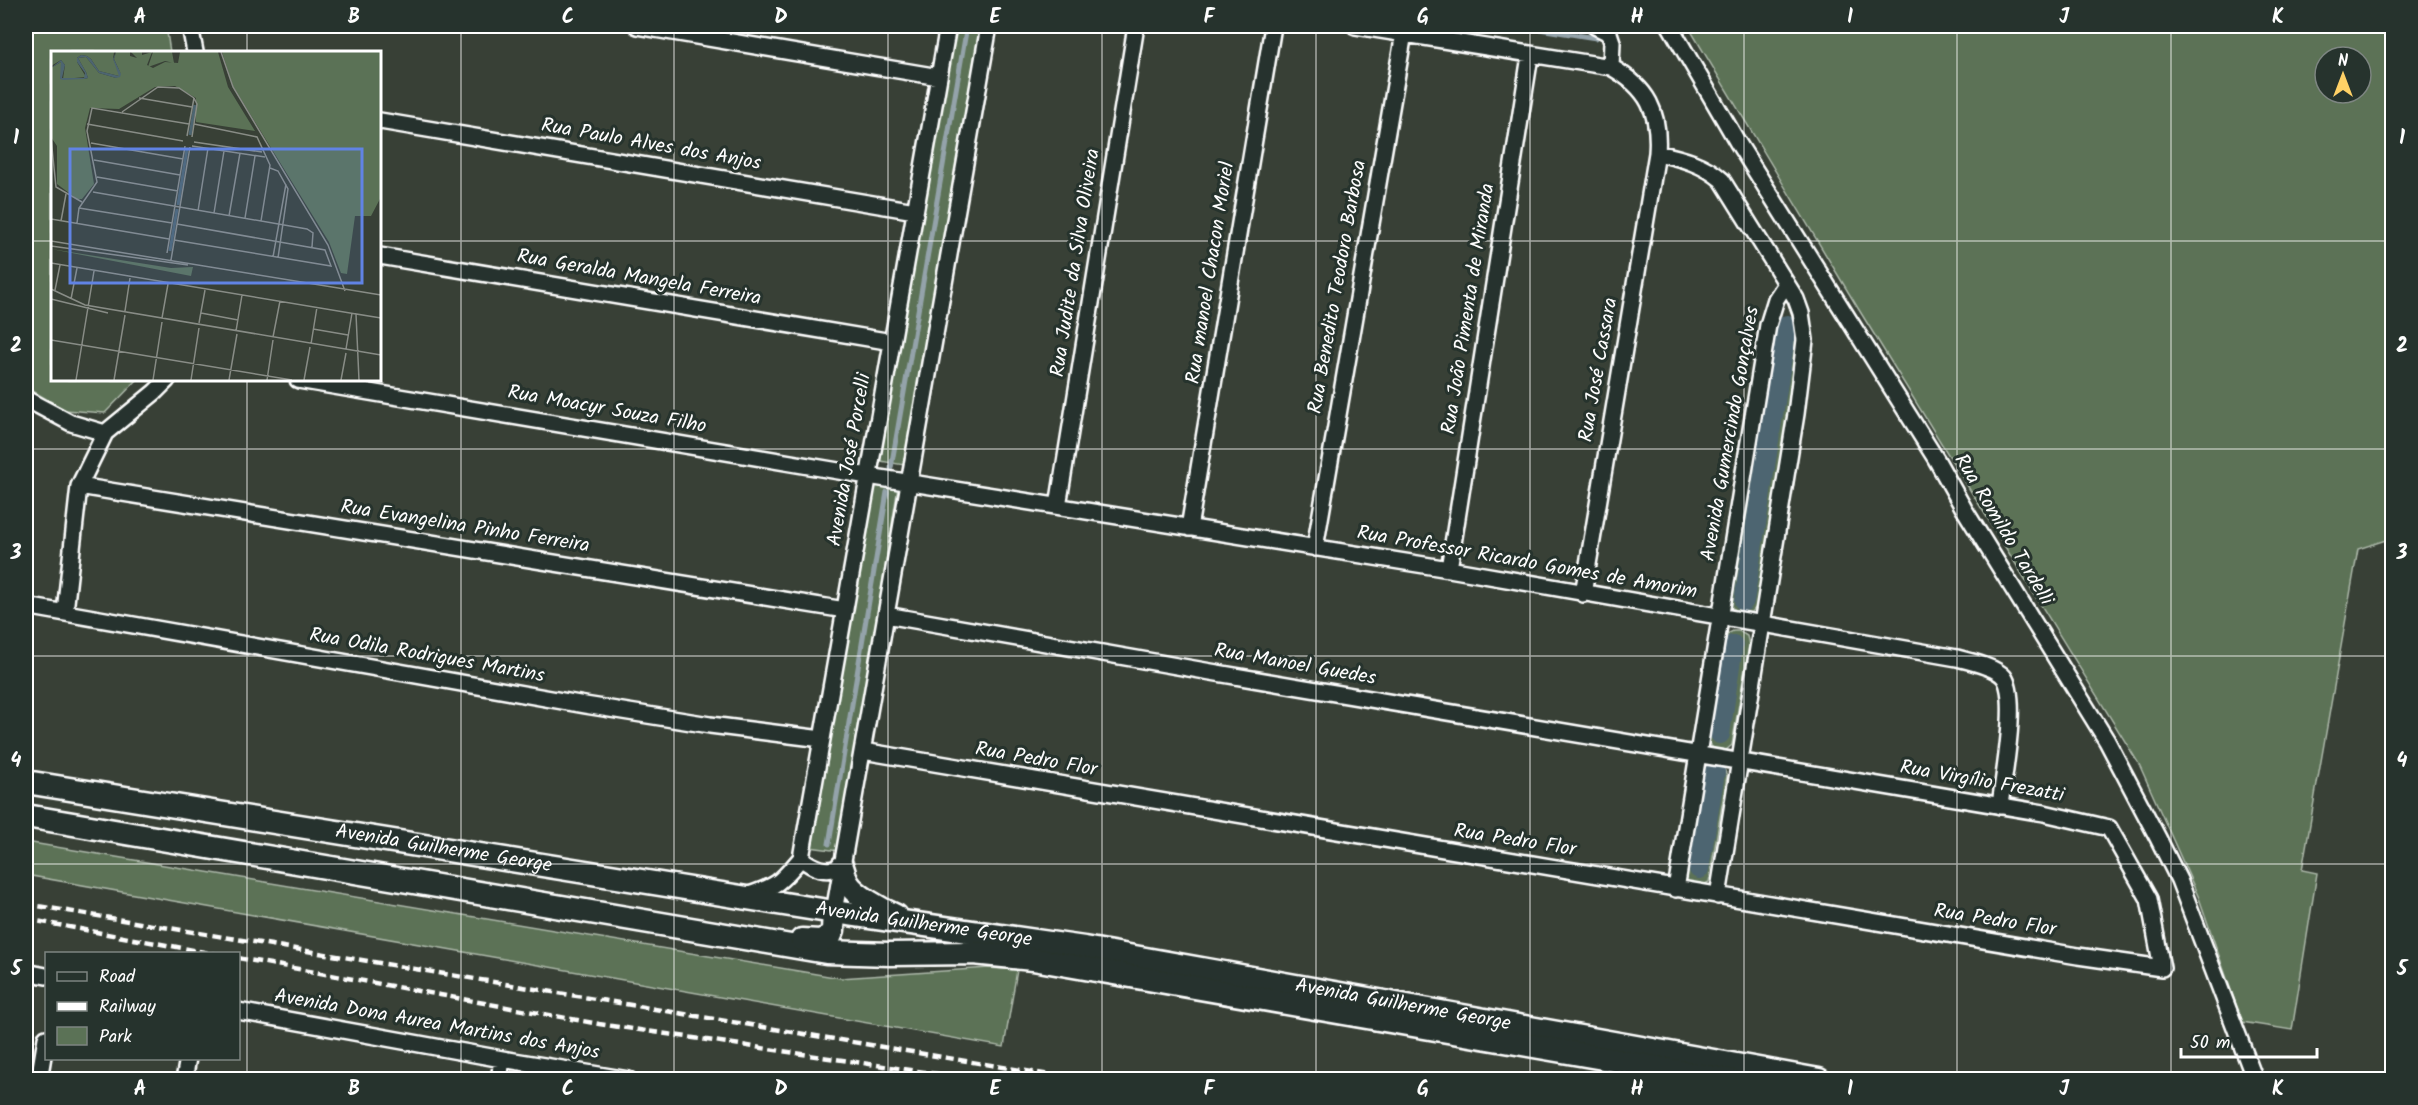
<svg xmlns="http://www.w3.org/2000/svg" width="2418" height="1105" font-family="Kalam,sans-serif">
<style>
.green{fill:#5b7256;stroke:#adb8aa;stroke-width:1.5;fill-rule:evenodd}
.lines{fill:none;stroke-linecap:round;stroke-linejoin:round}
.stream{stroke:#94a3aa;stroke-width:5}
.canal{stroke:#4d6571;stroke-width:20}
.street-casing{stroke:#fff;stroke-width:20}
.primary-casing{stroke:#fff;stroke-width:27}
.street{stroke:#26332d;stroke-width:15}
.primary{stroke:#26332d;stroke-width:22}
.rail{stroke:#fff;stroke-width:4.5;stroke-dasharray:9 4.5;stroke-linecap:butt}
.grid{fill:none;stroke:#fff;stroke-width:1.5;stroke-opacity:0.55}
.labels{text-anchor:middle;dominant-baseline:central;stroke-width:6;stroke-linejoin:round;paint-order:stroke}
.street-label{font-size:20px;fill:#fff;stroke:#26332d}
.inset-river{fill:none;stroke:#4d6571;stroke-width:3}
.inset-road{fill:none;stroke:#888c86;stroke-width:1.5}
.view{fill:#6183e4;fill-opacity:0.15;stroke:#6183e4;stroke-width:3}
.inset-edge{fill:none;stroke:#fff;stroke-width:3}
.neatline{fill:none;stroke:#fff;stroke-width:2}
.grid-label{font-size:20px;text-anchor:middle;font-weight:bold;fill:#fff}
</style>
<rect width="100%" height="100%" fill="#384036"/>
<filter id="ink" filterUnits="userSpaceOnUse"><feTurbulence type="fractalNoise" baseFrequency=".0167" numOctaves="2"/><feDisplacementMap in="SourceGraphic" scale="12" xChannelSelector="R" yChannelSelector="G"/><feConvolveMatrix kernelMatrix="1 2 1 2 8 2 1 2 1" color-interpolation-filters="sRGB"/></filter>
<g filter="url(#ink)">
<path class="green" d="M26 26H166L170 52H52V380H137L105 413 65 410 26 387Z
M955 26H980L904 465 880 461Z
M1688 26H2392V538L2358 549 2302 870 2317 873 2292 1030 2242 1022 2199 898 2139 764 1856 305ZM2325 57H2361V93H2325Z
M1783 317 1796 320 1801 327 1757 606 1752 612 1746 615 1730 607 1729 600 1773 329Z
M873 483 898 487 839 851 810 847Z
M1733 631H1739L1747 636 1749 645 1732 745 1726 750C1716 750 1712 749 1707 741L1722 643 1725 635Z
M1710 764C1720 765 1724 766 1727 776L1709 882 1703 885 1688 882 1684 877 1703 767Z
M26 842 840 978 989 968 1017 970 1004 1047 26 875Z"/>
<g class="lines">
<path class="stream" d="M1520 26 1596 38
M891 468 967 26
M829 844 887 492"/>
<path class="canal" d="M1744 601 1787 325
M1720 734 1733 645
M1699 869 1715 772"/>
<defs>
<path id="street" d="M190 26 195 52
M637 26 939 77
M1355 26 1611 67
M1670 26 1738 143 1936 459 1964 509 2107 741 2158 838 2179 880 2255 1080
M380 121 915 211
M1657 153C1681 158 1704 164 1722 180L1796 299 1801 313 1805 340 1796 414 1718 896
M380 256 892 342
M298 380 868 476 1449 569 1957 658C1969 661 1996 667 2004 677 2019 698 2003 778 2000 806
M26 399 71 423 105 433
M79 486 845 610
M1058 506 1136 26
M1189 528 1273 26
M1315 548 1404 33
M1449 569 1530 56
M1583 594 1657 153C1660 112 1648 88 1611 67L1612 42 1609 33 1595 26
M26 606 585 705 710 725 822 739
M65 612 79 486 105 433 155 392 167 380
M863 751 2078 956 2162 968 2149 899 2109 828 2044 813 1211 672 886 615
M801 858 948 26
M801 858C814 869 826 873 842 867
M1676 889 1768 325 1776 299 1786 284
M746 896C777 886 780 883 801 858
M834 912 989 26
M26 972 46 976
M238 1011 502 1059 629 1080
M39 1080 46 1038
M184 1080 188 1058
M499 1080 502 1059"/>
<g id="primary">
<path id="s1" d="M26 782 834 912 1084 948 1819 1080"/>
<path d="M26 816 826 952 890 954 973 953 1033 959 1730 1080"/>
<path d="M842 867C844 872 845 878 847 882 854 895 882 910 896 916"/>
<path d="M802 940 820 941 830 937 833 930 834 912"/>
</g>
</defs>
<use href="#street" class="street-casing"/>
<use href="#primary" class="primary-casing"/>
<use href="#street" class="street"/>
<use href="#primary" class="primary"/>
<path class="rail" d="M26 904 1080 1080
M26 919 215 954
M238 958 599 1024 978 1080"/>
</g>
</g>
<path class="grid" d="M247 26V52M461 26V1080M674 26V1080M888 26V1080M1102 26V1080M1316 26V1080M1530 26V1080M1744 26V1080M1957 26V1080M2171 26V1080M26 241H52M380 241H2392M247 380V1080M26 449H2392M26 656H2392M26 864H2392"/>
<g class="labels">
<g class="street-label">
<text transform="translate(651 145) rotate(10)">Rua Paulo Alves dos Anjos</text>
<text transform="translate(1076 263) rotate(-81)">Rua Judite da Silva Oliveira</text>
<text transform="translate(1211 273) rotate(-81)">Rua manoel Chacon Moriel</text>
<text transform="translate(639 278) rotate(10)">Rua Geralda Mangela Ferreira</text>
<text transform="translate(1338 287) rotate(-80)">Rua Benedito Teodoro Barbosa</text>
<text transform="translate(1469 309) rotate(-81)">Rua João Pimenta de Miranda</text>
<text transform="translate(1599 370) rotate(-80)">Rua José Cassara</text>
<text transform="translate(607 410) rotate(10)">Rua Moacyr Souza Filho</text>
<text transform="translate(1731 434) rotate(-80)">Avenida Gumercindo Gonçalves</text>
<text transform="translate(850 460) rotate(-80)">Avenida José Porcelli</text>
<text transform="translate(465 527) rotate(9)">Rua Evangelina Pinho Ferreira</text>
<text transform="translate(2003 530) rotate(59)">Rua Romildo Tardelli</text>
<text transform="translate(1527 563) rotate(10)">Rua Professor Ricardo Gomes de Amorim</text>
<text transform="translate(427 656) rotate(10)">Rua Odila Rodrigues Martins</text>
<text transform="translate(1295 665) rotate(10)">Rua Manoel Guedes</text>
<text transform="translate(1036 760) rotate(10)">Rua Pedro Flor</text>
<text transform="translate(1982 782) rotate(10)">Rua Virgílio Frezatti</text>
<text transform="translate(1515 841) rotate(9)">Rua Pedro Flor</text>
<text stroke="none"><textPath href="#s1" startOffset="423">Avenida Guilherme George</textPath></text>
<text transform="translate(1995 921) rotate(9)">Rua Pedro Flor</text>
<text stroke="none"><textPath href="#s1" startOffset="909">Avenida Guilherme George</textPath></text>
<text stroke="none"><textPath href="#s1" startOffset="1395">Avenida Guilherme George</textPath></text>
<text transform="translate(437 1025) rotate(10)">Avenida Dona Aurea Martins dos Anjos</text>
</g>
</g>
<g transform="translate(51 51)">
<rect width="330" height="330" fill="#384036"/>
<path d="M0 1H63L62 8 70 23 63 8 65 1H79V5L86 7 80 1H91V4L101 1 96 14 102 17 114 11 127 12 129 1H167L177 36 204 80 145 71V47L124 35 104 36 68 58 39 57 34 77 43 133 31 148H26L6 133V95L0 86V17L10 11 13 14 9 28H33L37 27 35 21 27 7 35 6 48 22 65 27 68 25 48 20 40 8 36 5 30 4 26 7V11L35 26 12 28 14 14 10 9 0 15ZM102 1H121L123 12 114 10 97 16ZM171 1H330V146L320 165H304L296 223 290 222 278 191 182 35ZM0 198 120 217 142 216 140 225Z" fill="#5b7256"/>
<path d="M65 1 63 8 70 23 69 26 65 27 48 22 35 6 27 7 35 21 37 27 33 28 12 29 9 28 10 11 0 17 10 9 14 14 11 27H33L34 22 26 11V7L30 4 36 5 40 8 48 20 68 25 62 8Z" fill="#4d6571"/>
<path class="inset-river" d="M139 84 144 54M127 154 136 98M119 200 126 158"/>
<path class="inset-road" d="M170 1 182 36 277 194 294 240M88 47 141 56M71 61 107 36 128 37 143 47M36 73 132 90M143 73 206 86 219 114 210 170M136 85 143 47M141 86 146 53 143 47M0 87 5 136 31 151M143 91 211 101M40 92 132 108M141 95 214 106M43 109 129 124M219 117 227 120 237 138 227 207M46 126 127 140M42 141 256 178 262 182 261 196M28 157 121 172M147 160 157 97M163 162 173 100M178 165 189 102M194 167 204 105M0 168 118 188M10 170 15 143M26 172 28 157 46 131 36 80 41 57 138 73M123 189 280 215 274 199 126 173M0 190 330 244M0 195 137 214M116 202 134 95M222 206 235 133M120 209 139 96M0 212 305 263M0 238 34 254 330 304M4 239 9 214M0 248 57 262M20 248 26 217M74 260 79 227M150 262 187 269M111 267 117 233M148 272 154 239M262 278 297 284M185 280 191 244M222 286 229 250M0 289 241 329M260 293 266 256M295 298 301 262M25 329 43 220M63 329 74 264M102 329 111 271M140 329 148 277M178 329 186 283M216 329 222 289M253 329 259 296M290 329 295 302M308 329 305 263 330 267"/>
<path class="view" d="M19 98H311V232H19Z"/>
<rect width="330" height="330" class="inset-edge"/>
</g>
<rect width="2418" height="1105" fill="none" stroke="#26332d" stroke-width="66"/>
<rect x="45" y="952" width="195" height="108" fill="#26332d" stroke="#7d8581" stroke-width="1.5"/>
<rect x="57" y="972" width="30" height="9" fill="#26332d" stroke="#7d8581" stroke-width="1.5"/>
<text x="99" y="982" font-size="18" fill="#ffffff">Road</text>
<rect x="57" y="1002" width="30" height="9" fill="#ffffff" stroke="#7d8581" stroke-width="1.5"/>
<text x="99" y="1012" font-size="18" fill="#ffffff">Railway</text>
<rect x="57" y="1027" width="30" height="18" fill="#5b7256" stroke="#7d8581" stroke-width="1.5"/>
<text x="99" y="1042" font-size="18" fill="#ffffff">Park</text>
<g transform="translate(2343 75)"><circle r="28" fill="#26332d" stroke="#7d8581" stroke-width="1.5"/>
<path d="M0-4.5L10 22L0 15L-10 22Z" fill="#ffd166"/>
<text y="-9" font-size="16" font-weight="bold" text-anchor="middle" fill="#ffffff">N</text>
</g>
<path d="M2181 1048v9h136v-9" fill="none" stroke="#ffffff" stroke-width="3"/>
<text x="2190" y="1048" font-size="18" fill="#ffffff" stroke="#26332d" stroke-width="4.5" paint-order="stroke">50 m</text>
<rect x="33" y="33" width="2352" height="1039" class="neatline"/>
<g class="grid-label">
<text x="140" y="23">A</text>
<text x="354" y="23">B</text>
<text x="568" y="23">C</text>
<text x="781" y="23">D</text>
<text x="995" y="23">E</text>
<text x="1209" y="23">F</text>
<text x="1423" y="23">G</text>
<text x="1637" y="23">H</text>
<text x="1850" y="23">I</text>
<text x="2064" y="23">J</text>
<text x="2278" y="23">K</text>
<text x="16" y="144">1</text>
<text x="2402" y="144">1</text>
<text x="16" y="352">2</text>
<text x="2402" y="352">2</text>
<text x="16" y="559">3</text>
<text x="2402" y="559">3</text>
<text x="16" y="767">4</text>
<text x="2402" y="767">4</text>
<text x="16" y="975">5</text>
<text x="2402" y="975">5</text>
<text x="140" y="1095">A</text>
<text x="354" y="1095">B</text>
<text x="568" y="1095">C</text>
<text x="781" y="1095">D</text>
<text x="995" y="1095">E</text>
<text x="1209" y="1095">F</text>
<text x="1423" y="1095">G</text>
<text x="1637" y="1095">H</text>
<text x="1850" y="1095">I</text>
<text x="2064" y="1095">J</text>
<text x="2278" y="1095">K</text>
</g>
</svg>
